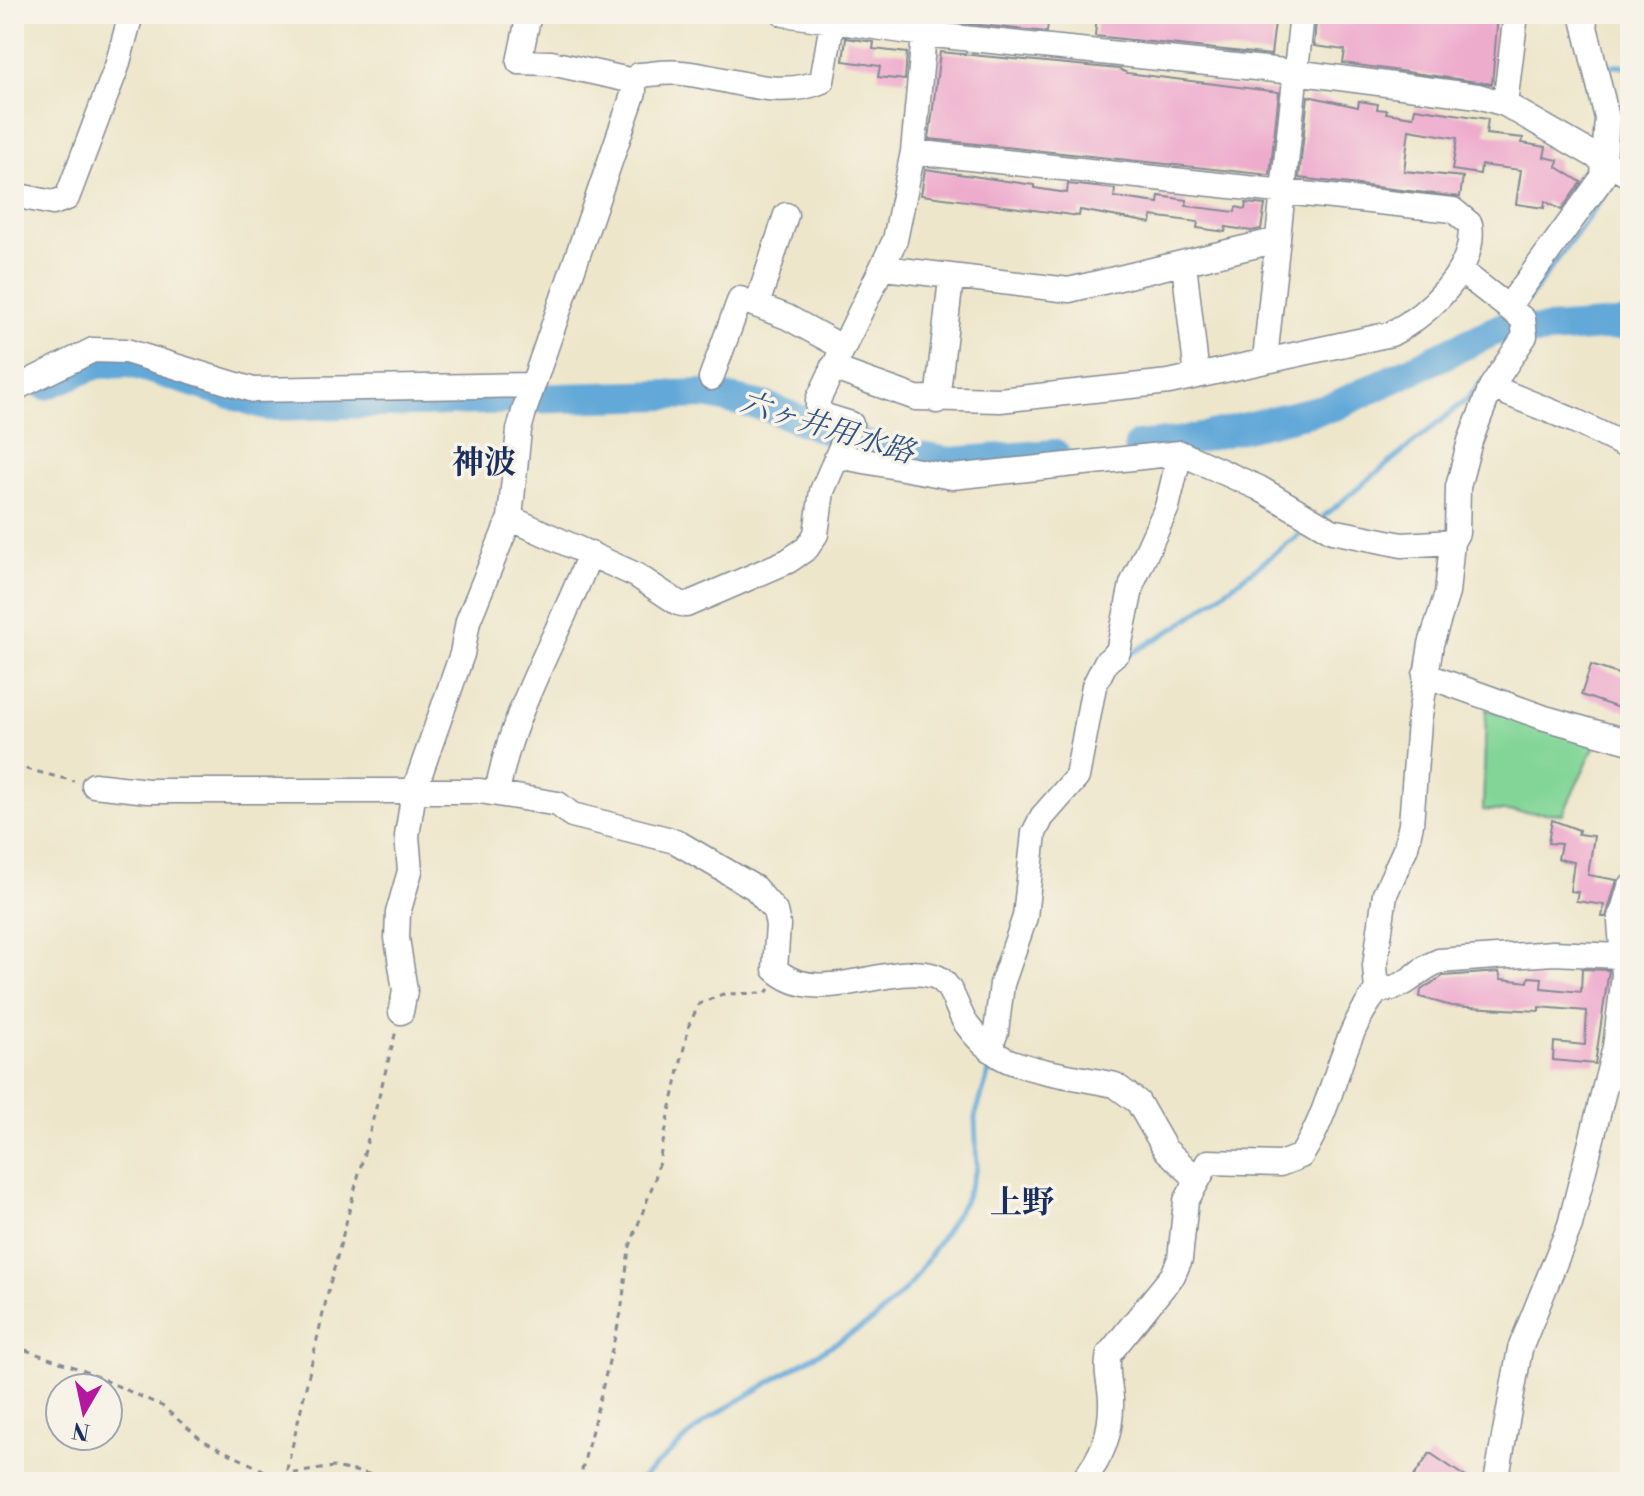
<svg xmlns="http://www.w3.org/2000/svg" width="1644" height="1496" font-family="'Libre Bodoni','Noto Serif JP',serif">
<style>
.green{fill:#82d597;stroke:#4e827a;stroke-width:2}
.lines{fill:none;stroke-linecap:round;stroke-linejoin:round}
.stream{stroke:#62a8d8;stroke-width:5}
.river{stroke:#62a8d8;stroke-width:30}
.building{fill:#eeaccd}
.minor-casing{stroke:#848a94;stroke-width:27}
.path{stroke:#848a94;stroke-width:3;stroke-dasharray:6 6;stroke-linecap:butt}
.minor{stroke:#fff;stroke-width:24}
.labels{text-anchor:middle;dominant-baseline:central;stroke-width:7;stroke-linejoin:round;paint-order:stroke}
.water-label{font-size:30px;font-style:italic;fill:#305383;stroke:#f7f3e8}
.quarter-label{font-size:32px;font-weight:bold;fill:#1b2f5e;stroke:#f7f3e8}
</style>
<rect width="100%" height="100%" fill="#f7f3e8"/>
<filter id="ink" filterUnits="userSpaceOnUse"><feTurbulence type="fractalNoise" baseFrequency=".0125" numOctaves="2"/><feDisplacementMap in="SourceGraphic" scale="16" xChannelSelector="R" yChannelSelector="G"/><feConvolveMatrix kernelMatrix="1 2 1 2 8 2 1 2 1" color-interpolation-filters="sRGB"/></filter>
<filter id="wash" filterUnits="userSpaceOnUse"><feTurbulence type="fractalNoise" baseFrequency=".006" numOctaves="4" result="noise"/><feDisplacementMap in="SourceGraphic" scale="32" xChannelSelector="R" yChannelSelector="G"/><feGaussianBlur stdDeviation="1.8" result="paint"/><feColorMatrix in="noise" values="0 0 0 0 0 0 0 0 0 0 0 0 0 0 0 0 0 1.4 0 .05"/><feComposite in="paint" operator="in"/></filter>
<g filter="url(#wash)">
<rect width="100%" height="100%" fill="#eee6cb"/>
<path class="green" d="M1486 709 1596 743 1563 814 1483 810Z"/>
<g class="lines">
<path class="stream" d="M1603 66H1630
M1522 308 1618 177
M1504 349 1511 327
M1324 516 1466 400 1483 380
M1125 657 1180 625 1310 527
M637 1482 708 1419 874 1320 912 1283 964 1202 977 1168 975 1117 992 1062"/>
<path class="river" d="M45 385 97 364 131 363 269 406 706 394 767 407 880 450 951 462 1055 454
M1139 446 1186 441 1335 406 1505 326 1535 331 1630 324"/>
</g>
<g id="blocks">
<path class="building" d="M943 14H1049L1047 32 943 21Z
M1097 14H1276L1271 55 1095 36Z
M1353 14H1381L1424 22V14H1498L1492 84 1343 63 1345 50 1314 46 1316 20 1351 24Z
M846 38 874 42 873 49 907 53 905 80 878 77 880 66 843 61Z
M940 52 1119 69 1127 73 1279 92 1270 175 929 139Z
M1308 96 1358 107 1359 101 1378 104 1377 109 1387 110 1386 113 1413 117 1415 108 1488 119 1486 134 1523 138 1522 143 1546 147 1544 157 1558 160 1557 167 1581 182 1561 210 1545 201 1544 208 1516 204 1521 170 1481 165 1480 174 1452 170 1457 138 1409 130 1404 171 1463 177 1460 197 1299 178Z
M925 169 1034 185V188L1067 193 1068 184 1115 189 1114 197 1158 203 1159 196 1187 200 1186 206 1235 212 1236 207 1245 209 1246 203 1265 205 1261 229 1251 231 1226 227 1225 232 1197 228 1198 222 1152 216 1151 223 1080 210 1079 216 921 195Z
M1591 665 1630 678V712L1581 695Z
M1552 820 1579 830 1578 834 1594 836 1588 875 1617 880 1606 917H1602L1604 905 1576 901 1578 892 1570 891 1574 862 1558 859 1561 844 1548 843Z
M1582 969 1609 970 1595 1064 1553 1060 1554 1042 1585 1045 1587 1011 1539 1007V1011L1451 1006 1420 997 1421 990 1443 976 1499 972 1501 979 1528 982 1529 977 1542 978 1541 988 1581 992Z
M1430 1453 1473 1482H1410Z"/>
</g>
</g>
<g filter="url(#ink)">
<use href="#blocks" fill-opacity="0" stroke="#848a94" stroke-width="2"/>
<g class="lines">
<defs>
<path id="minor" d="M784 14 924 34 1294 72 1478 96 1505 104 1630 176
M634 81 639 75C653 74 669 71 682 73 728 77 778 101 822 81L832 23
M1505 104 1516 14
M14 195 53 203 67 198 117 66 131 14
M1184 264 1197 376
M884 268 1069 290 1278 240
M757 305 786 215
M1508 307 1603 177 1607 118 1582 14
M1265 359 1302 14
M832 368 916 398 1000 400 1169 382 1391 334C1428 314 1477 270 1470 224L1453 210 913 152
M711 378 740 299 787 317 842 347
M1491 387 1575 421 1630 448
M14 389 93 350 126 351 253 390 533 385
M937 401 951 279
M837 456 952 477 1180 453 1259 488 1332 531 1402 545 1452 542
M510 518 636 575 678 603 686 605 788 561 807 548 816 534 822 491 851 424 825 416 818 409V400L895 240 913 152 926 14
M1425 675 1545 718 1630 742
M94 785 148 791H480L558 804 572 815 675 841 755 888 775 911 778 925 775 969C818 1009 887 962 934 976 953 982 956 1011 967 1025 975 1036 987 1048 998 1055 1018 1070 1088 1079 1115 1085L1138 1102 1165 1149 1196 1178
M497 793C512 708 560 634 590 553
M1377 991 1375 966 1385 894 1406 847 1411 824 1419 722 1431 644 1447 593 1452 542 1457 533 1458 487 1470 441 1491 387 1525 336 1523 319 1461 271
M401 1012 405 991 397 938 398 913 410 871 407 836 414 791 462 654 468 621 510 518 519 430 525 408 634 92V81L551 63 519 62 529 14
M990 1048 996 1032 1002 984 1025 917 1034 833 1042 817 1077 777 1094 686 1106 662 1118 652 1132 584 1167 507 1180 453
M1082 1482C1103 1456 1112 1432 1111 1399 1110 1382 1105 1371 1109 1354L1173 1275 1180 1259 1186 1201 1208 1162 1280 1164 1301 1156C1335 1105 1338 1039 1377 991 1414 986 1410 973 1439 961L1553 953 1620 956
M1496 1482 1520 1349 1570 1225 1615 1047 1624 975 1620 921 1630 887"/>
</defs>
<use href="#minor" class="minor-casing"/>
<path class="path" d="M14 766 74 781
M14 1346 80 1369 162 1406 202 1440 275 1476 334 1467 409 1482
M284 1482 328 1292 396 1031
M579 1482 621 1313 629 1249 655 1179 689 1025 699 1004 723 994 766 993 769 989"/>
<use href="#minor" class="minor"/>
</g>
</g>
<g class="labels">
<g class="water-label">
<text transform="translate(827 428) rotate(17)">六ヶ井用水路</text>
</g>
<g class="quarter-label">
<text x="484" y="463">神波</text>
<text x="1022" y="1203">上野</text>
</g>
</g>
<rect width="1644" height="1496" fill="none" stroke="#f7f3e8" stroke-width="48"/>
<g transform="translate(84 1412) rotate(189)"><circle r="38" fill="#f7f3e8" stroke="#9fa5b1" stroke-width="2"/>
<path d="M0-6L14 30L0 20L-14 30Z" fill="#b5179e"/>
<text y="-12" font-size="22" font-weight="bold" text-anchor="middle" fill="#1b2f5e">N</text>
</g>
</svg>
